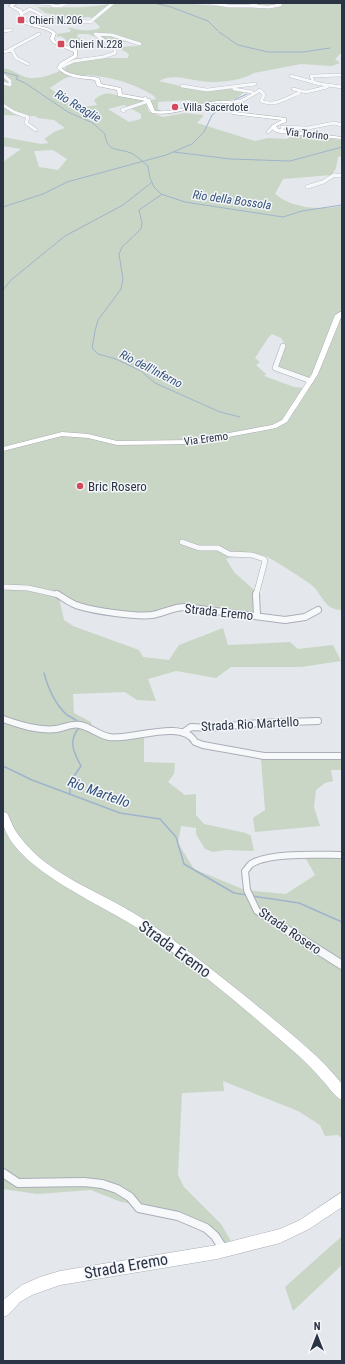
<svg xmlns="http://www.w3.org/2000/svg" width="345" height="1364" font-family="'Roboto Condensed',sans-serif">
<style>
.green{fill:#c9d6c5;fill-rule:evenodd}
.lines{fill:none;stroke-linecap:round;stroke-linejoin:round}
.stream-far1{stroke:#9fb4cc;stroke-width:1}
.stream{stroke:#9fb4cc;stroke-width:1.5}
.street-far4-casing{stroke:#a9aeb7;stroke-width:3.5}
.street-far3-casing{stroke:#a9aeb7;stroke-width:4}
.street-far2-casing{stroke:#a9aeb7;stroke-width:6}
.street-far1-casing{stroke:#a9aeb7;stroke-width:8}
.street-casing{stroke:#a9aeb7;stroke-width:10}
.secondary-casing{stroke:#a9aeb7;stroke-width:1}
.street-far4{stroke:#f7f8fa;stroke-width:3}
.street-far3{stroke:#f7f8fa;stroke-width:3.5}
.street-far2{stroke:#f7f8fa;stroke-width:5}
.street-far1{stroke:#f7f8fa;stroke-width:6}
.street{stroke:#f7f8fa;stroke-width:8}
.secondary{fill:#fff;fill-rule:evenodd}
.poi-dot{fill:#d1495b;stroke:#f4f6f9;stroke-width:1.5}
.labels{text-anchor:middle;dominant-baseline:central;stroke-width:3;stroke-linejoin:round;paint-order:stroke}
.far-poi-label{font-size:11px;fill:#2b3445;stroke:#f4f6f9;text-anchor:start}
.far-street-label{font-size:11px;fill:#2b3445;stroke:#f4f6f9}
.far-water-label{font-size:12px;font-style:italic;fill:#34527a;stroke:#f4f6f9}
.poi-label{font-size:13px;fill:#2b3445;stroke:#f4f6f9;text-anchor:start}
.street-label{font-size:13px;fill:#2b3445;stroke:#f4f6f9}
.water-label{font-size:14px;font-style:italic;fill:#34527a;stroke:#f4f6f9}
.near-street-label{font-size:16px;fill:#2b3445;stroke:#f4f6f9}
</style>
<rect width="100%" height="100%" fill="#e4e7ec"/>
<path class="green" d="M113 3H192V4L218 6 216 3H342V52L335 59 340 63 332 66 301 64 254 73C243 80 224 82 211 82 194 82 174 72 159 81L201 91 227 88 244 92 237 98 231 100 195 106 190 100 158 102V109L163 112C152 111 153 109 151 100L156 99 154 96C132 82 95 71 68 77 62 79 55 85 50 88L79 112 84 107 97 105 94 100C106 90 110 94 123 97 130 98 136 98 143 99L142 103 146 104 149 112 163 117 185 113 204 115 197 123 255 141 268 138 287 139 293 135 342 140V156L338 157 336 168 332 175 283 179 275 194C293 209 320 210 342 206V610C326 610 323 598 315 588 312 584 268 556 263 555 250 553 238 556 226 559L234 572 254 590V614L182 605 154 613 114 611 80 605 58 593 64 620 73 626 139 650 143 657 169 660 179 645 223 628 228 645 290 642 298 649 333 645 341 661 301 667H231L216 678 176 671 148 679 156 701 137 700 125 692 73 694 74 713 91 722V732L101 737 143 736 144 739V762L175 763 174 774 168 782 185 795 196 794V815L204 824 246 833 251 836 254 851 226 850 213 852 205 849 196 834V828L181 826 178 843 194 869 245 890 286 894 315 875 305 857H342V1139L338 1135 325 1136 320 1125 298 1111 223 1081 224 1091 182 1093 178 1175 184 1187 221 1224 231 1241 224 1243 215 1229 204 1222 181 1213 148 1206 121 1202 91 1190 37 1194 3 1189V162L21 149 3 146V137L41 144 49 143 44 139 54 132 65 128 54 120 38 118 35 116 3 115V68C12 69 21 77 30 78 42 79 56 73 66 68V63L78 58H128L129 54 118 47 137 46 141 43 128 41 116 44 88 34H78L77 37 84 40 75 43 66 42 65 39 61 36 57 37V34L70 32 71 30 67 28C72 27 75 30 81 30 87 31 92 30 98 29L100 27 90 17 55 19 57 15 45 13 37 7C63 7 88 9 113 3ZM124 105 141 114V119L129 122 108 109ZM53 150 67 159 58 170 39 167 34 151ZM272 334 281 338 286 346 277 368 307 378H311L308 389 296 409 293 408 305 388 294 387 264 376 266 374 256 365 260 362 255 358 268 338Z
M342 758V770H331L333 781 325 783 316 790 314 807 320 826 255 832 253 818 265 810 261 759Z
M342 1236V1265L293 1311 285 1287Z"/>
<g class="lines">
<path class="stream-far1" d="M154 3 171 7 208 21 218 31
M219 32 238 45 268 52H303L330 48
M3 72 18 76 16 79 25 83 68 112 93 123 105 134C107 154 119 147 133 154 138 157 143 162 148 166L150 178 154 187 161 194 185 202 283 217 302 211 342 205
M234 100 247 94
M174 152 230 159 290 161 342 147
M161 195 139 210 142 223 141 229 122 247 119 254 123 279 121 289 98 320 95 331 92 348 98 354 116 359 141 371 155 383 220 412 240 417
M3 207 43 194 67 182 166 155 192 144 204 132 212 115 229 102
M3 290 11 280 65 236 123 205 151 183"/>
<path class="stream" d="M44 673C48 688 55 704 67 715 71 717 75 719 78 722
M3 766 32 780 120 813 160 819 176 837 184 864 234 893 247 895
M70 794V782L81 766C74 753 68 742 78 729
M253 896 299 903 342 922"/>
<defs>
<path id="street-far4" d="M37 3 52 4 53 6H60L67 3
M210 3 229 6H250
M257 3 250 6 269 7 280 5 281 3
M23 13 30 9 40 14 45 20 48 19
M66 20 90 22 113 3
M3 31 11 30
M9 50 39 34
M3 52 12 50 16 58 28 64
M59 68 74 61 103 57 115 53V48L95 34 112 35 140 44
M3 75 10 81V85L3 83
M291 76 320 84 342 87
M314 83 311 76 342 75
M182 86 207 90 255 84
M293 89 306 92 327 87
M254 94 260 90 264 95 261 101C274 107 287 98 299 93
M233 102 241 101 254 94 252 92 234 89
M3 105 14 112 28 117 26 123 36 130
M124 111 122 110 146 102 145 98
M268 132 273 127
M282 132V127L308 128 334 123 342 125"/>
<path id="street-far3" d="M307 187 323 182 334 175 342 176"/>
<path id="street-far2" d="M283 346 275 368 311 381
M182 542 199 548H218L229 554 252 555 264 559 265 561 256 595
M3 587 28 588 59 595"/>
<path id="street-far1" d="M57 594C64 598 71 604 79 606 95 611 136 617 152 615 164 613 173 607 185 607L285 620 305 617 318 610
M256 594 257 616
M3 719C20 725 38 731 56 729 64 728 72 723 80 725 90 727 99 735 109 737 130 741 183 718 195 742L203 745 264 756H342
M184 732 191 727 210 728 258 723 318 721
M284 928 257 911 247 890 245 871C247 869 249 866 251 864 269 852 320 855 342 855"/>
<path id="street" d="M282 927 342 965
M3 1173 18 1183 84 1182 102 1184 117 1189 130 1197 139 1208 178 1216 206 1228 215 1236 224 1250"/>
<path id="secondary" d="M12 3H18L13 6 22 10 25 21C34 27 47 25 56 33L54 39 55 41 77 50V57L63 65 61 68C72 77 85 75 99 78L101 84 121 88 122 94 150 99 155 111C183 114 208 96 235 102L233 111 235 112 286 118V122L276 126 278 129 342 137V139L280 133 274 131 271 126 282 120 232 114 229 111 231 104C205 98 179 118 152 113L148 107 146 101 118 96 117 90 97 86 95 80C81 78 68 79 57 68L60 63 74 55V52L53 43 50 39 52 33C43 27 31 28 22 22L19 12 9 6Z
M342 311V315L318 374 287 422 276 428 191 444 117 445 88 438 62 436 3 451V447L62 432 88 434 117 441 191 440 272 425 282 420 312 374 335 315Z
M3 812 7 813C11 821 14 830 20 837 49 876 100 891 140 917 184 946 224 979 265 1012 292 1035 320 1056 342 1084V1100C334 1097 328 1085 321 1079 315 1071 307 1064 300 1057 251 1014 201 971 147 934 108 907 19 872 4 827 2 823 3 817 3 812Z
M342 1192V1207L309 1229 280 1243 217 1259 60 1285 32 1295 20 1302 8 1315 3 1317V1300L22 1285 40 1277 60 1271 217 1245 280 1229 300 1220Z"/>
</defs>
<use href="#street-far4" class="street-far4-casing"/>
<use href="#street-far3" class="street-far3-casing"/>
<use href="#street-far2" class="street-far2-casing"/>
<use href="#street-far1" class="street-far1-casing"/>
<use href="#street" class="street-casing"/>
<use href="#secondary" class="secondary-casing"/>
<use href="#street-far4" class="street-far4"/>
<use href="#street-far3" class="street-far3"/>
<use href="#street-far2" class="street-far2"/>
<use href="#street-far1" class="street-far1"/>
<use href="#street" class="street"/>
<use href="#secondary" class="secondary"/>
</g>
<g class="poi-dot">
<rect x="17" y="16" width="8" height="8" rx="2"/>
<rect x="57" y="40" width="8" height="8" rx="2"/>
<circle cx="175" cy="107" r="4"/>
<circle cx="80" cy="486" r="4"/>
</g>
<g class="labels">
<g class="far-poi-label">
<text x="29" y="20">Chieri N.206</text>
<text x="69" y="44">Chieri N.228</text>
<text x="183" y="107">Villa Sacerdote</text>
</g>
<g class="far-street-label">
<text transform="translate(307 134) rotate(6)">Via Torino</text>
<text transform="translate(206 439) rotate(-8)">Via Eremo</text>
</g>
<g class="far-water-label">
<text transform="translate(78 106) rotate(31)">Rio Reaglie</text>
<text transform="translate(232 200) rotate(8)">Rio della Bossola</text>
<text transform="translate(151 369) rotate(27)">Rio dell'Inferno</text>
</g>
<g class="poi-label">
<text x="88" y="486">Bric Rosero</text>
</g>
<g class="street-label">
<text transform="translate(219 612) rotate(6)">Strada Eremo</text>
<text transform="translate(250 724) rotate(-3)">Strada Rio Martello</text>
<text transform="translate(290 931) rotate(34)">Strada Rosero</text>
</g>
<g class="water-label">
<text transform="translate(99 792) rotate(20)">Rio Martello</text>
</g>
<g class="near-street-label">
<text transform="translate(175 949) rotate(36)">Strada Eremo</text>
<text transform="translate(126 1266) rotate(-10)">Strada Eremo</text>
</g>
</g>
<rect width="345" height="1364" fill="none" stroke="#2b3445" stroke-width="8"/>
<g transform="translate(317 1336)" stroke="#f4f6f9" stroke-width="3" paint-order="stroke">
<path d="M0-3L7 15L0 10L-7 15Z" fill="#2b3445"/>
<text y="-6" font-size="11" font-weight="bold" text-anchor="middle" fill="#2b3445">N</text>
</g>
</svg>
